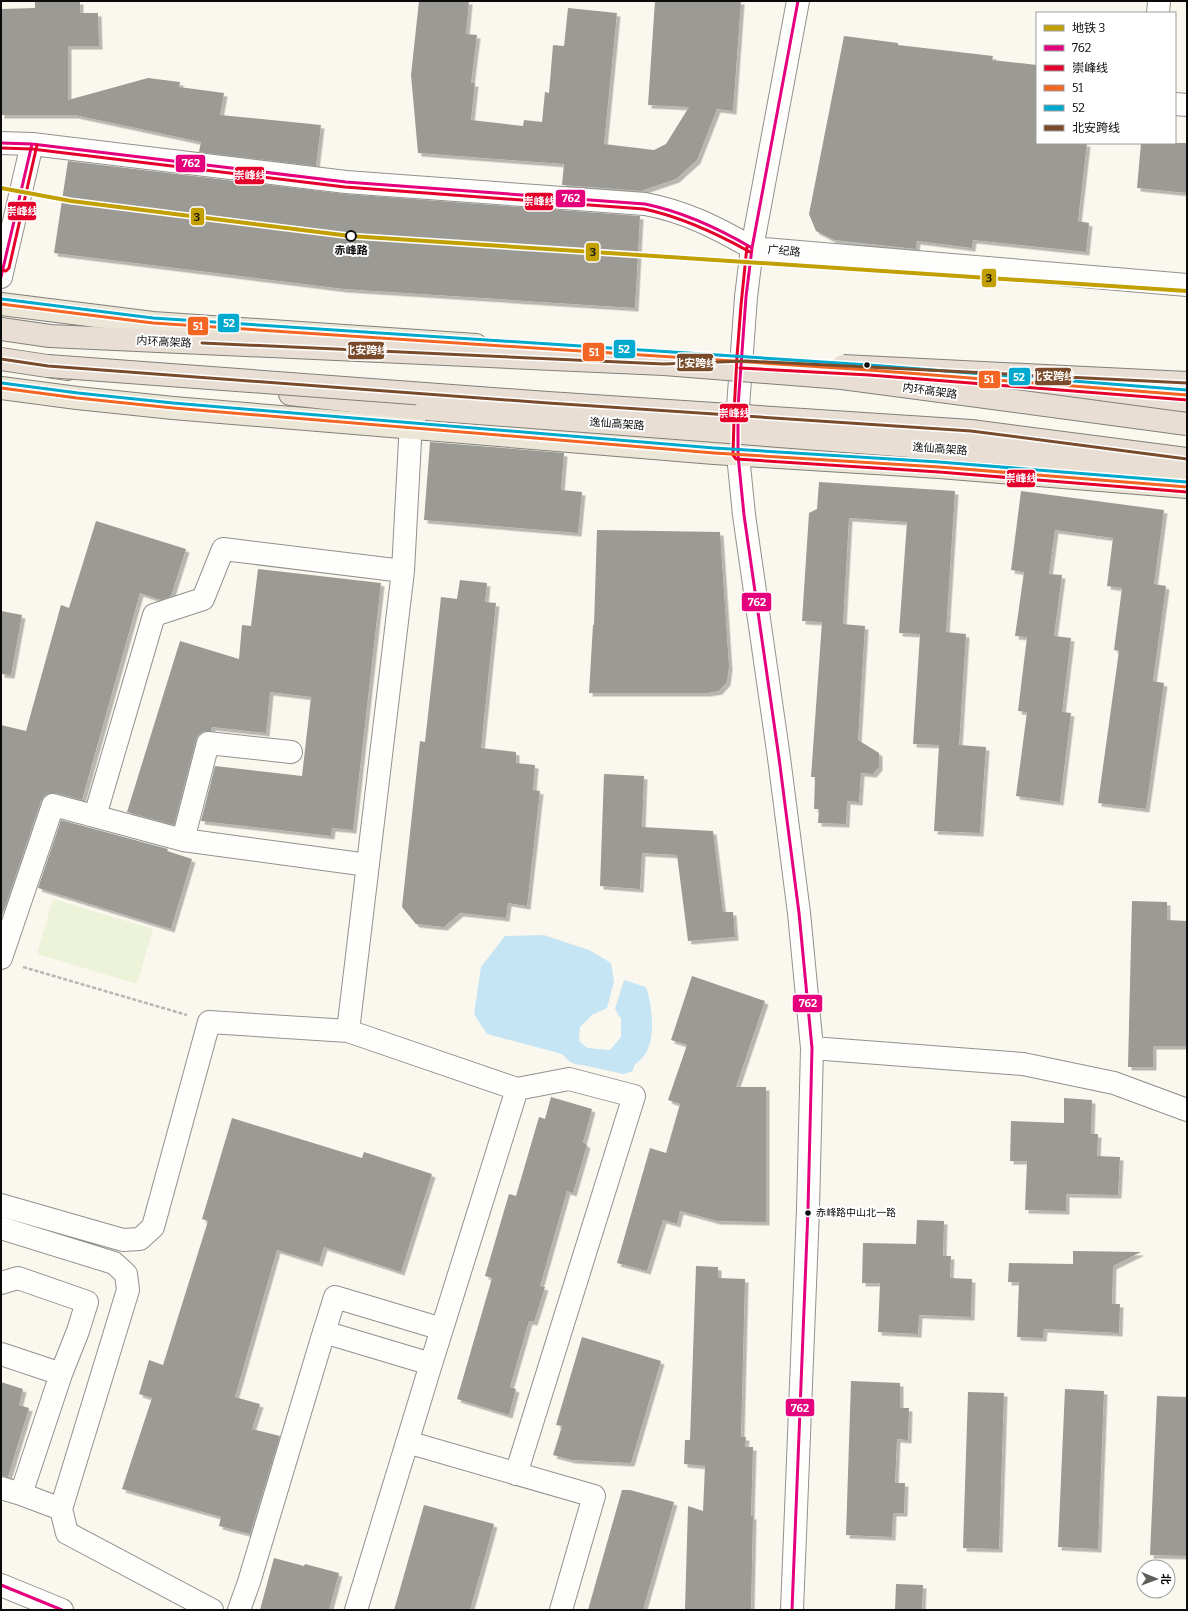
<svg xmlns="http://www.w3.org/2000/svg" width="1188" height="1611" font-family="Bitter,'Noto Sans SC',serif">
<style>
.pitch{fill:#edf3d8}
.water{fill:#c5e5f4}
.building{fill:#9c9a95;filter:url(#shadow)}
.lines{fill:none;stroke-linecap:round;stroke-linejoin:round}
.minor-casing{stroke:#93918d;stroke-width:24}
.major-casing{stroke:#807f7a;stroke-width:24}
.highway-casing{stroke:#807f7a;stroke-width:24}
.path{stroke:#b7b6b5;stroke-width:2.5;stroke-dasharray:4 2;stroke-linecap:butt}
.minor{stroke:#fefefc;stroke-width:22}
.major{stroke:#ece6d7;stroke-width:22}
.highway{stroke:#e9ded3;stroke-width:22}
.highway-bridge-casing{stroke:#807f7a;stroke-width:24;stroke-linecap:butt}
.highway-bridge{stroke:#e9ded3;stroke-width:22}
.bus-1-casing{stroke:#fff;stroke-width:6}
.bus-2-casing{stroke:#fff;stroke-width:6}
.bus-3-casing{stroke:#fff;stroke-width:6}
.bus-4-casing{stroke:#fff;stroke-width:6}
.bus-5-casing{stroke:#fff;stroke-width:6}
.bus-1{stroke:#e5007d;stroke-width:3}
.bus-2{stroke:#e4002b;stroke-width:3}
.bus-3{stroke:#f26522;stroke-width:3}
.bus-4{stroke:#00a9ce;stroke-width:3}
.bus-5{stroke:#7a4b2a;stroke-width:3}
.metro-1-casing{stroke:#fff;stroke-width:7}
.metro-1{stroke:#c2a003;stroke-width:4}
.stop-dot{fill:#fff;stroke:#0b0b0b;stroke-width:2}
.bus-dot{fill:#0b0b0b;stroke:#fff;stroke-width:1.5}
.labels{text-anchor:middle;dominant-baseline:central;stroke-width:4;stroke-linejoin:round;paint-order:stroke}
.bus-label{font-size:10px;fill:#0b0b0b;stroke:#fff;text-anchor:start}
.stop-label{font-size:11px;font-weight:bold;fill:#0b0b0b;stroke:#fff}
.street-label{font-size:11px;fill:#0b0b0b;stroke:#fff}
.line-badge{stroke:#fff;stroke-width:1.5}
.badge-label{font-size:11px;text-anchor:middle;font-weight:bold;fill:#fff}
.pale-badge-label{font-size:11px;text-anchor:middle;font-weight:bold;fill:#111}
</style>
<defs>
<filter id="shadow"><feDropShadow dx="3.5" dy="3.5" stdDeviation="0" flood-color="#0004"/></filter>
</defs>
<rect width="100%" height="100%" fill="#faf7ee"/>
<path class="pitch" d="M53 899 153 929 137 984 37 954Z"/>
<path class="water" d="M544 935 589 950 611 963 614 982 607 1008 592 1015 580 1027 579 1041 587 1048 610 1050 621 1037V1019L615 1009 624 980 646 987C652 1005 657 1041 643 1057 638 1063 634 1062 633 1071L624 1074 582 1065C572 1065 569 1061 562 1054L487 1034 474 1014 481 967 505 936Z"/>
<path class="building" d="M35 1H80V13H98L99 46H68V100L148 78 180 82 179 87 224 93 220 115 321 125 316 166 199 152 201 142 75 115H1V9L35 8Z
M419 1H469L466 34 477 35 471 83H475L471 120 523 126 524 120 542 122 545 92 549 93 553 45 564 46 568 8 617 13 604 144 654 150 666 144 689 107 648 105 655 1H741L733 111 717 109 697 160 676 179 641 191 562 185 564 164 418 153 411 75Z
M844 36 898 43V45L993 56 992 60 1037 65V143H1087L1078 221 1089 223 1086 252 973 240 972 248 917 241 916 249 834 240 816 231 809 214Z
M1141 143H1187V193L1137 188Z
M68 161 345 194 640 216 635 308 344 289 54 253Z
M430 442 564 453 561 490 582 492 578 533 424 520Z
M819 482 955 491 946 632 966 634 959 745 986 747 980 833 934 831 939 745 913 744 920 634 899 633 907 522 849 518 843 624 865 626 858 740 879 753V767L873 774 861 773 859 802 847 801 846 824 818 823 819 809H814L815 777H811L822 622 802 621 809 513 817 509Z
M1021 491 1164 510 1154 584 1166 586 1153 681 1164 683 1146 809 1098 803 1119 651 1114 650 1122 588 1107 586 1113 538 1055 530 1049 574 1062 575 1054 636 1071 638 1062 712 1071 713 1060 802 1016 796 1027 712 1018 711 1027 637 1015 636 1024 572 1011 570Z
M96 521 186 549 171 596 161 600 140 593 82 800 56 793H50L44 796 41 801 1 919V725L26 731 61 605 69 608Z
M597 530 720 532 729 667 727 682 719 691 707 693H589L593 625H594Z
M258 569 381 583 353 830 332 828 331 836 201 821 215 766 302 776 311 697 270 692 266 733 212 727 211 731H204L198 735 196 740 174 825 127 812 180 641 239 659 242 625 251 626Z
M460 580 487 583 485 602 496 603 481 748 516 752V763L535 765 533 790 540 791 527 906 508 903 506 918 460 913 444 927 416 924 402 907 420 741 425 742 441 597 457 599Z
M1 611 22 615 11 675 1 674Z
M604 774 644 776 642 827 713 831 723 912H733L735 937 688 941 677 855 642 853 640 889 600 886Z
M61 820 168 849 167 851 192 859 171 929 38 888Z
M1132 901 1167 902V920L1187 921V1046H1153V1067H1128Z
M692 976 765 1001 736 1087H766V1222L717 1221 680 1211 677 1224 663 1220 647 1271 617 1263 650 1148 666 1153 680 1104 668 1100 687 1045 671 1040Z
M551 1097 592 1109 583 1142 587 1145 573 1193 567 1191 540 1286 545 1287 534 1322 529 1321 510 1387 516 1389 509 1415 457 1399 492 1278 485 1276 509 1194 516 1196 539 1117 545 1119Z
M1064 1098 1092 1100 1091 1134H1098L1097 1156 1120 1157 1118 1195 1066 1194V1211L1025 1210 1027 1161H1010L1011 1121 1064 1123Z
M232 1118 362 1158 364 1152 432 1174 401 1272 324 1247 319 1263 277 1250 235 1397 260 1404 252 1429 280 1436 250 1534 219 1526 221 1517 122 1489 152 1398 139 1394 149 1360 163 1365 208 1221 202 1219Z
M917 1220 944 1221 943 1256H951L950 1278 972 1279 971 1317 919 1315 918 1334 878 1332 880 1283H862L863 1243 916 1244Z
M1073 1251 1141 1252 1113 1266 1112 1304H1120L1119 1333 1044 1329 1043 1338 1017 1337 1019 1282H1008L1009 1263 1073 1264Z
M696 1266 718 1267V1278L745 1279 741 1437H746L745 1447H753L751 1516H753L751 1610H685L688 1506 703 1511 705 1466 684 1464 685 1440H690Z
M582 1337 661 1361 631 1463 572 1460 553 1455 562 1426 556 1425Z
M851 1381 900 1383V1408H909L908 1440 897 1439 895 1483H905L904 1513H893L892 1537 846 1535Z
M1 1382 23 1389 19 1405 29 1408 8 1477 1 1476Z
M1065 1389 1104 1391 1098 1549 1058 1547Z
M968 1392 1004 1393 999 1549 963 1548Z
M1157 1396 1187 1397V1556L1150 1555Z
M622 1490H630L674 1502 643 1610H588Z
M424 1505 494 1524 470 1610H394Z
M274 1558 304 1566 305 1564 339 1573 329 1610H260Z
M896 1584 923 1585 922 1610H895Z"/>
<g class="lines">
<defs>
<path id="minor" d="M1158 13 1159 1
M1175 104 1187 105
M1 143 32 144 346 182 645 204C684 211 718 228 752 248L1187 285
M1 277 32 144
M95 816 154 615 203 599 223 549 403 571
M183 840 208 743 291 752
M1 958 53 805 183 840 368 865
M348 1031 403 571 410 440
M812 1048 1023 1064 1114 1083 1187 1110
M1 1205 123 1240 140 1239 153 1227 209 1022 348 1031 517 1089 431 1364 356 1610
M1 1228 114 1263 126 1274 128 1290 61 1509 67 1533 212 1610
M1 1283 18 1278 87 1302 78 1331 61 1374 21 1494 61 1509
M324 1332 335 1297 442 1329
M1 1354 61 1374
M407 1442 594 1496 561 1610
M516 1474 634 1096 569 1079 517 1089
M1 1488 21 1494
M1 1585 62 1610
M239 1610 249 1582 324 1332 431 1364
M792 1610 808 1209 812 1048 799 913 779 758 744 515 738 455V407L746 297 752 248 798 1"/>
<path id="major" d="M1 304 153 323 476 345
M1 388 77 398 173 408 714 453 939 467 1187 487"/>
<path id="highway" d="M1 329 50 336 664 364
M1 359 67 369
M1027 385 1187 401
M290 394 426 409"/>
</defs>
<use href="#minor" class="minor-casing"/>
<use href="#major" class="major-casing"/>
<use href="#highway" class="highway-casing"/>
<path class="path" d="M23 967 187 1015"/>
<use href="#minor" class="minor"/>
<use href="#major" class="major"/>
<use href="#highway" class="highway"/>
<defs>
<path id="highway-bridge" d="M664 364 842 378 1187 424
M48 366 548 403 971 431 1187 459
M843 366 1187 383
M426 409 1015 454 1178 473"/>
</defs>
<use href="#highway-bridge" class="highway-bridge-casing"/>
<use href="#highway-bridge" class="highway-bridge"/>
<defs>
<path id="bus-1" d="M1 143 32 144 346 182 645 204C684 212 718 228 752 248
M1 277 32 144
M1 1585 62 1610
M792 1610 808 1209 812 1048 799 913 779 758 744 515 738 455V407L746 297 752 248 798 1"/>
<path id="bus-2" d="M1 148 32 149 345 187 644 209C682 217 716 233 750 252
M747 247C739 316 734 385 733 455L736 459 939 472 1187 492
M1 270 6 271 9 268 37 145
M740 368 869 375 1187 400"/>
<path id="bus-3" d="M1 304 153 323 869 370 1187 395
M1 388 77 398 173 408 714 453 939 467 1187 487"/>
<path id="bus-4" d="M2 299 153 318 869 365 1187 390
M2 383 78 393 173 403 714 448 939 462 1187 482"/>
<path id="bus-5" d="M202 343 664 364 746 361 1187 383
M1 359 48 366 548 403 971 431 1187 459"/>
</defs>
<use href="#bus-1" class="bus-1-casing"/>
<use href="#bus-2" class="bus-2-casing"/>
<use href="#bus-3" class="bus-3-casing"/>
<use href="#bus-4" class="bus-4-casing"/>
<use href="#bus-5" class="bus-5-casing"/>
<use href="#bus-1" class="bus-1"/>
<use href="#bus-2" class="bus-2"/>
<use href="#bus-3" class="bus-3"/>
<use href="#bus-4" class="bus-4"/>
<use href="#bus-5" class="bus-5"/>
<defs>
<path id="metro-1" d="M1 188 71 201 350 236 1187 291"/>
</defs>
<use href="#metro-1" class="metro-1-casing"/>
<use href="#metro-1" class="metro-1"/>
</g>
<circle class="stop-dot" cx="351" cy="236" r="5"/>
<g class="bus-dot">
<circle cx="867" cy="365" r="3.5"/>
<circle cx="808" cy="1213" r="3.5"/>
</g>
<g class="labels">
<g class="bus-label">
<text x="816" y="1213">赤峰路中山北一路</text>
</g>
<g class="stop-label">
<text x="351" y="250">赤峰路</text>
</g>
<g class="street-label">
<text transform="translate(784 251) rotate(5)">广纪路</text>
<text transform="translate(164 342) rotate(3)">内环高架路</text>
<text transform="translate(930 391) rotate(8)">内环高架路</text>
<text transform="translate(617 424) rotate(4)">逸仙高架路</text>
<text transform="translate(940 449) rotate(4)">逸仙高架路</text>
</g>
</g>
<g class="line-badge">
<rect x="175" y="154" width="31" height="19" rx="4" fill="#e5007d"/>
<rect x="234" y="166" width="31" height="19" rx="4" fill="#e4002b"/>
<rect x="555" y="189" width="31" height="19" rx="4" fill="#e5007d"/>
<rect x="524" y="192" width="30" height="19" rx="4" fill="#e4002b"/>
<rect x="7" y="201" width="30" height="20" rx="4" fill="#e4002b"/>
<rect x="190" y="207" width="15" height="19" rx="4" fill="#c2a003"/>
<rect x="585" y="242" width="15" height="20" rx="4" fill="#c2a003"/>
<rect x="981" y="268" width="16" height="20" rx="4" fill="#c2a003"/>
<rect x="217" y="313" width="23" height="20" rx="4" fill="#00a9ce"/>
<rect x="187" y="316" width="22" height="20" rx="4" fill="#f26522"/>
<rect x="613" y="339" width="23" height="20" rx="4" fill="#00a9ce"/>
<rect x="347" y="341" width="38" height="19" rx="4" fill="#7a4b2a"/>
<rect x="582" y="342" width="23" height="20" rx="4" fill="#f26522"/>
<rect x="676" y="353" width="38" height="19" rx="4" fill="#7a4b2a"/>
<rect x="1034" y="367" width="38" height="19" rx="4" fill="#7a4b2a"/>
<rect x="1008" y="367" width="23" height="19" rx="4" fill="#00a9ce"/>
<rect x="978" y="370" width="23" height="19" rx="4" fill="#f26522"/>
<rect x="719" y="403" width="30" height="20" rx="4" fill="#e4002b"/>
<rect x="1006" y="469" width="30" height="19" rx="4" fill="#e4002b"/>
<rect x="741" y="592" width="31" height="20" rx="4" fill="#e5007d"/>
<rect x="792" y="994" width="31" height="19" rx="4" fill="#e5007d"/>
<rect x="785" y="1398" width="30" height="19" rx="4" fill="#e5007d"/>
</g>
<g class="badge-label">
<text x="191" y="167">762</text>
<text x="250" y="179">崇峰线</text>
<text x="571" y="202">762</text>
<text x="539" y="205">崇峰线</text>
<text x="22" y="215">崇峰线</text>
<text x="229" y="327">52</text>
<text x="198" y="330">51</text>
<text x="624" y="353">52</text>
<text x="366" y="354">北安跨线</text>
<text x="594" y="356">51</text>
<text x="695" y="367">北安跨线</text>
<text x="1053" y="380">北安跨线</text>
<text x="1019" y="381">52</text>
<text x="989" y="383">51</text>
<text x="734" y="417">崇峰线</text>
<text x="1021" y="482">崇峰线</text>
<text x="757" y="606">762</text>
<text x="808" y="1007">762</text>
<text x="800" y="1412">762</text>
</g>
<g class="pale-badge-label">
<text x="197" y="221">3</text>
<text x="593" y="256">3</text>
<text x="989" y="282">3</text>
</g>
<rect width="1188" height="1611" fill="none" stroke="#0b0b0b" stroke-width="4"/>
<rect x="1036" y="12" width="140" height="132" fill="#ffffff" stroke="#9d9d9d"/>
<rect x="1044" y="25" width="20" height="6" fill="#c2a003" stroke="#9d9d9d"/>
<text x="1072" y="32" font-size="12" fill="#0b0b0b">地铁 3</text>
<rect x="1044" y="45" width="20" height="6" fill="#e5007d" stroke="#9d9d9d"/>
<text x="1072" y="52" font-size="12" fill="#0b0b0b">762</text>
<rect x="1044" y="65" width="20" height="6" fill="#e4002b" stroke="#9d9d9d"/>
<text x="1072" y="72" font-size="12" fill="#0b0b0b">崇峰线</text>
<rect x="1044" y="85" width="20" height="6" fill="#f26522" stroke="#9d9d9d"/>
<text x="1072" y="92" font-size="12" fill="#0b0b0b">51</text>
<rect x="1044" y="105" width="20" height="6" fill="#00a9ce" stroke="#9d9d9d"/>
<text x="1072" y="112" font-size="12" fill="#0b0b0b">52</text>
<rect x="1044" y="125" width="20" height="6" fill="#7a4b2a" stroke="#9d9d9d"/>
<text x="1072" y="132" font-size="12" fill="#0b0b0b">北安跨线</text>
<g transform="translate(1156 1579) rotate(91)"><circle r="19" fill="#ffffff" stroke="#9d9d9d"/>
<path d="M0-3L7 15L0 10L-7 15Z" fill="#5f5e5a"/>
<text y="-6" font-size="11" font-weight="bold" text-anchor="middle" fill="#0b0b0b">北</text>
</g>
</svg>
